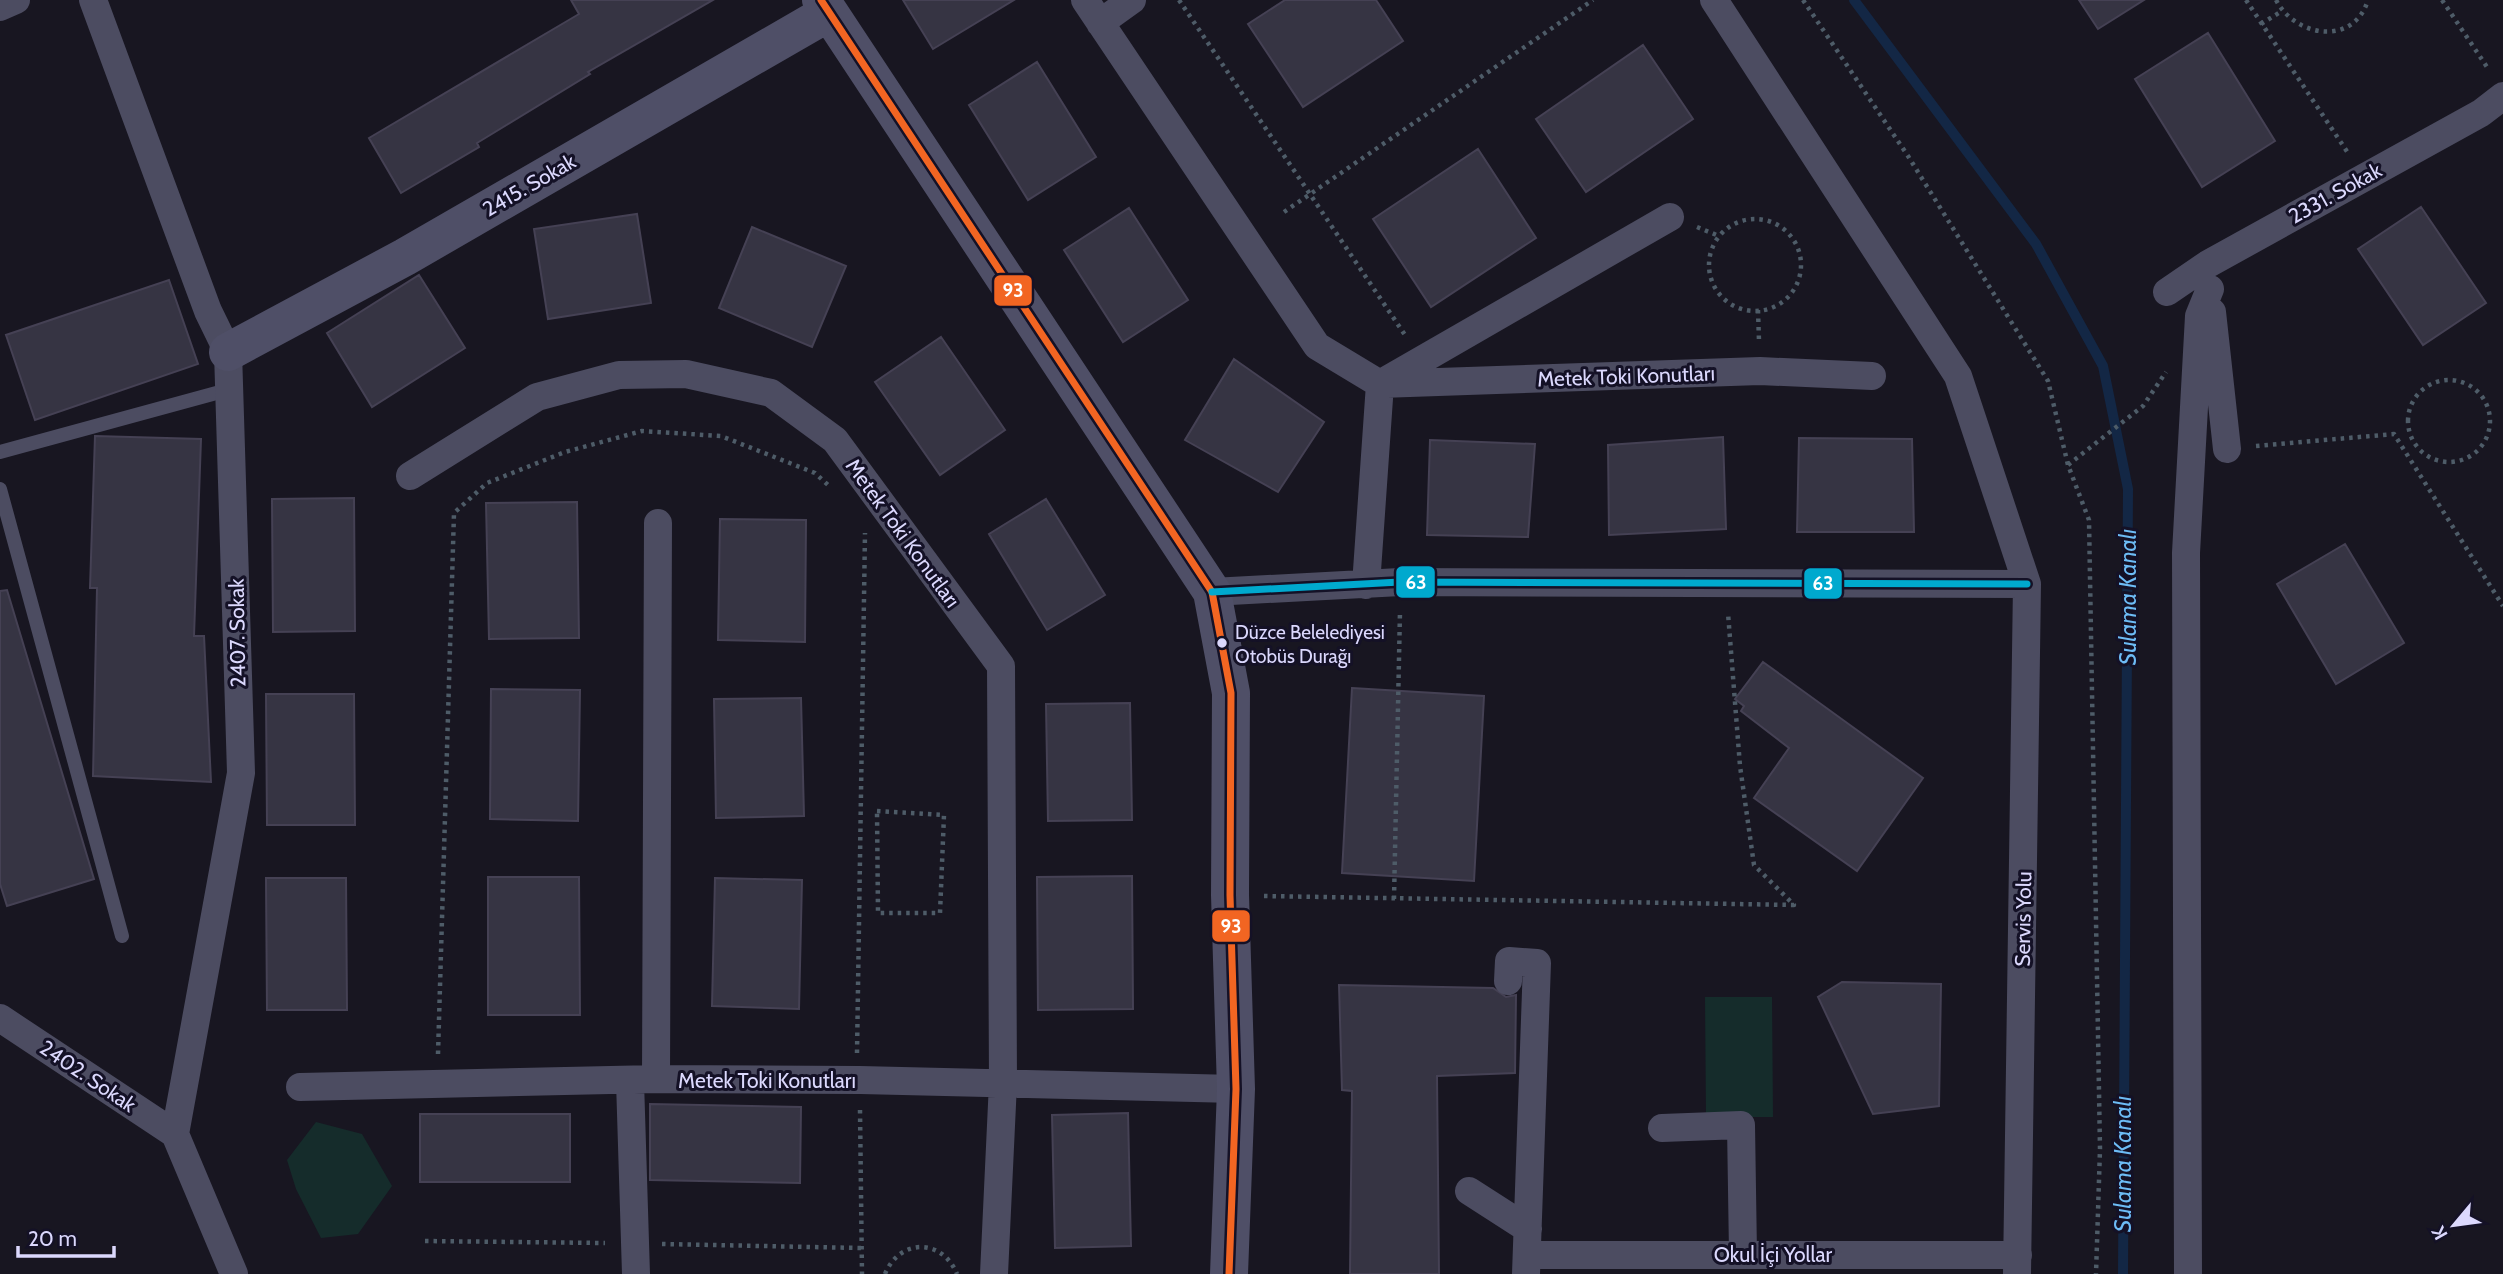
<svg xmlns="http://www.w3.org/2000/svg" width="2503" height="1274" font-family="Cabin,sans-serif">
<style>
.green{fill:#152c2b}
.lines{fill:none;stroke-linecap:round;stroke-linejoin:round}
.stream{stroke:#132745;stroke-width:10}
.building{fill:#363443;stroke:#454154;stroke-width:2}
.path{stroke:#4e5c68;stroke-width:4.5;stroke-dasharray:3.5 5;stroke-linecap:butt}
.lane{stroke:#4c4c61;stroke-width:14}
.street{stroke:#4c4c61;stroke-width:28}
.secondary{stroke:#4f4f67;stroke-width:38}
.bus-1-casing{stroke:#141126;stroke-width:12}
.bus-2-casing{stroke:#141126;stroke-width:12}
.bus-1{stroke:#f26522;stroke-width:7}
.bus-2{stroke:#00a9ce;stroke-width:7}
.bus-dot{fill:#dbd8fd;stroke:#141126;stroke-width:2.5}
.labels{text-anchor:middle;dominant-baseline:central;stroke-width:6;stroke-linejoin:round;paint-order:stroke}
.bus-label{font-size:19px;fill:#dbd8fd;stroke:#141126;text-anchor:start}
.street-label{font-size:21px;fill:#dbd8fd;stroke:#141126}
.water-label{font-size:23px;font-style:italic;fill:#6dbcf6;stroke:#141126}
.line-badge{stroke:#141126;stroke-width:2.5}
.badge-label{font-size:19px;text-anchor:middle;font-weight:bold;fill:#fff}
</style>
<rect width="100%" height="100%" fill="#181621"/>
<path class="green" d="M1705 997H1772L1773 1117H1706Z
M316 1122 362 1134 392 1186 358 1234 321 1238 296 1189 287 1160Z"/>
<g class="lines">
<path class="stream" d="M1854 0 2036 244 2103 366 2128 489 2123 1274"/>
</g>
<path class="building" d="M571 0H713L588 72 590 74 477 143 479 147 401 193 369 138 579 14Z
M903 0H1014L933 49Z
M1285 0H1376L1403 41 1303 107 1248 24Z
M2079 0H2144L2098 29Z
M2208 33 2275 141 2202 187 2135 79Z
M1643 45 1693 119 1586 192 1536 119Z
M1037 62 1096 157 1028 200 969 105Z
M1478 149 1536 238 1431 307 1373 219Z
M2421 207 2486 303 2423 345 2358 249Z
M1129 208 1188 300 1123 342 1064 250Z
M637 214 651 303 548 319 534 229Z
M752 227 846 266 812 347 719 308Z
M419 275 465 348 372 407 327 333Z
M169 280 198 364 35 420 6 335Z
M941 337 1005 430 940 475 875 382Z
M1234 359 1324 422 1278 492 1185 440Z
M95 436 201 439 194 636H204L211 782 93 776 97 588H90Z
M1723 437 1726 529 1609 535 1608 445Z
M1799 438 1912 439 1914 532H1797Z
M1430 440 1535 444 1528 537 1427 535Z
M354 498 355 631 273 632 272 499Z
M1046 499 1105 595 1047 630 989 534Z
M577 502 579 638 489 639 486 503Z
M720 519 806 520 805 642 718 640Z
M2345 544 2404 643 2336 684 2277 584Z
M7 590 94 879 7 906 0 884V591Z
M1763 662 1923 778 1857 871 1754 798 1789 748 1741 711 1744 706 1735 699Z
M1352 688 1484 696 1474 881 1342 873Z
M491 689 580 690 578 821 490 819Z
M266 694H354L355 825H267Z
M801 698 804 816 716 818 714 699Z
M1130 703 1132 820 1048 821 1046 704Z
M1132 876 1133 1009 1038 1010 1037 877Z
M488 877H579L580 1015H488Z
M266 878H346L347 1010H267Z
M715 878 802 880 799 1009 712 1006Z
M1842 982 1941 984 1939 1106 1873 1114 1818 997Z
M1339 985 1493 988 1506 997 1516 995 1515 1073 1437 1076 1439 1274H1350L1352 1091 1342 1090Z
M650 1104 801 1107 800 1183 650 1180Z
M1128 1113 1131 1246 1055 1248 1052 1115Z
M420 1114H570V1182H420Z"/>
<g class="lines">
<path class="path" d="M1179 0 1405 335
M1803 0 1908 156 2048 381 2068 465 2089 520 2100 1149 2096 1274
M2246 0 2348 153
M2276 0C2296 38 2354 46 2368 0
M2442 0 2489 70
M2261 24 2282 11
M1284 212 1593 0
M1709 265a46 46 0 1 1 92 0a46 46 0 1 1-92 0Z
M1697 227 1719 236
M1758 310 1759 341
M2408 421a41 41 0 1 1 82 0a41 41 0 1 1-82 0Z
M2256 446 2394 434 2503 606
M2068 465 2143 406 2166 372
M877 811 944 815 940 913H878Z
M1264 896 1794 905 1754 865 1740 766 1728 613
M1394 899 1400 611
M857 1053 865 533
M438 1054 454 513 487 483 565 452 642 431 721 436 815 473 828 485
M860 1110 862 1274
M425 1241 605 1243
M662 1244 861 1248
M885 1274C900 1238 942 1238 957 1274"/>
<path class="lane" d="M0 452 231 389
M0 489 122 936"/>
<path class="street" d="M93 0 208 311 228 352 241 773 175 1134 234 1274
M1085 0 1317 346 1380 384 1760 371 1872 376
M1714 0 1958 376 2027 584 2017 1274
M0 7 16 0
M1100 23 1132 0
M2167 292 2208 264 2481 113 2503 96
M2212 312 2227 449
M410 476 537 397 619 375 686 374 771 393 835 440 1001 666 1003 1083 994 1274
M1366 585 1380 384 1670 217
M1212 592 1400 582 2027 584
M1508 981 1509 961 1537 963 1526 1274
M0 1018 175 1134
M656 1079 658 523
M630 1081 636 1274
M300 1087 656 1079 860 1080 1236 1089
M1662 1128 1741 1125 1743 1254
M1469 1191 1528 1229
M1527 1255H2018
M2188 1274 2186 553 2199 316 2210 289"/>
<path class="secondary" d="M821 0 1212 592 1231 693 1230 895 1236 1089 1229 1274
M228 352 405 257 828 13"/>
<defs>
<path id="bus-1" d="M821 0 1212 592 1231 693 1230 895 1236 1089 1229 1274"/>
<path id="bus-2" d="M1212 592 1400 582 2027 584"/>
</defs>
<use href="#bus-1" class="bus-1-casing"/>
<use href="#bus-2" class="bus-2-casing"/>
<use href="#bus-1" class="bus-1"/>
<use href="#bus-2" class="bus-2"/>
</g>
<circle class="bus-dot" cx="1222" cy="643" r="6"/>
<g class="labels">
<g class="bus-label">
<text x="1235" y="632">Düzce Belelediyesi<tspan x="1235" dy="24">Otobüs Durağı</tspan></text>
</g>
<g class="street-label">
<text transform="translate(529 185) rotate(-30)">2415. Sokak</text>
<text transform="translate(2335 193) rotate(-29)">2331. Sokak</text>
<text transform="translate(1626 376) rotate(-2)">Metek Toki Konutları</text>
<text transform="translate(903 533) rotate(54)">Metek Toki Konutları</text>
<text transform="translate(237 633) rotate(-91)">2407. Sokak</text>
<text transform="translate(2023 919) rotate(-89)">Servis Yolu</text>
<text transform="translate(88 1076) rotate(34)">2402. Sokak</text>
<text x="767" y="1080">Metek Toki Konutları</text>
<text x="1773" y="1254">Okul İçi Yollar</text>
</g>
<g class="water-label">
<text transform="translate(2128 597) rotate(-90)">Sulama Kanalı</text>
<text transform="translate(2123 1164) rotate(-90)">Sulama Kanalı</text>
</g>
</g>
<g class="line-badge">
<rect x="993" y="274" width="40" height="33" rx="7" fill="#f26522"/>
<rect x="1395" y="565" width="41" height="34" rx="7" fill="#00a9ce"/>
<rect x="1803" y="567" width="40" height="33" rx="7" fill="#00a9ce"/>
<rect x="1211" y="909" width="40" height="34" rx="7" fill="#f26522"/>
</g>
<g class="badge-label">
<text x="1013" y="297">93</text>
<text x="1416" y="589">63</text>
<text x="1823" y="590">63</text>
<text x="1231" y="933">93</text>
</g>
<g transform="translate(2454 1225) rotate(241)" stroke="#141126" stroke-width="5" paint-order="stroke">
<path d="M0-5L12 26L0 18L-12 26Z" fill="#dbd8fd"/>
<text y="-10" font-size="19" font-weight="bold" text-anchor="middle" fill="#dbd8fd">K</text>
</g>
<path d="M18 1246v10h96v-10" fill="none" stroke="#dbd8fd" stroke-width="3.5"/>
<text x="28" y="1246" font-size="21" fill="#dbd8fd" stroke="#141126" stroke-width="5" paint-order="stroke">20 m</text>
</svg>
